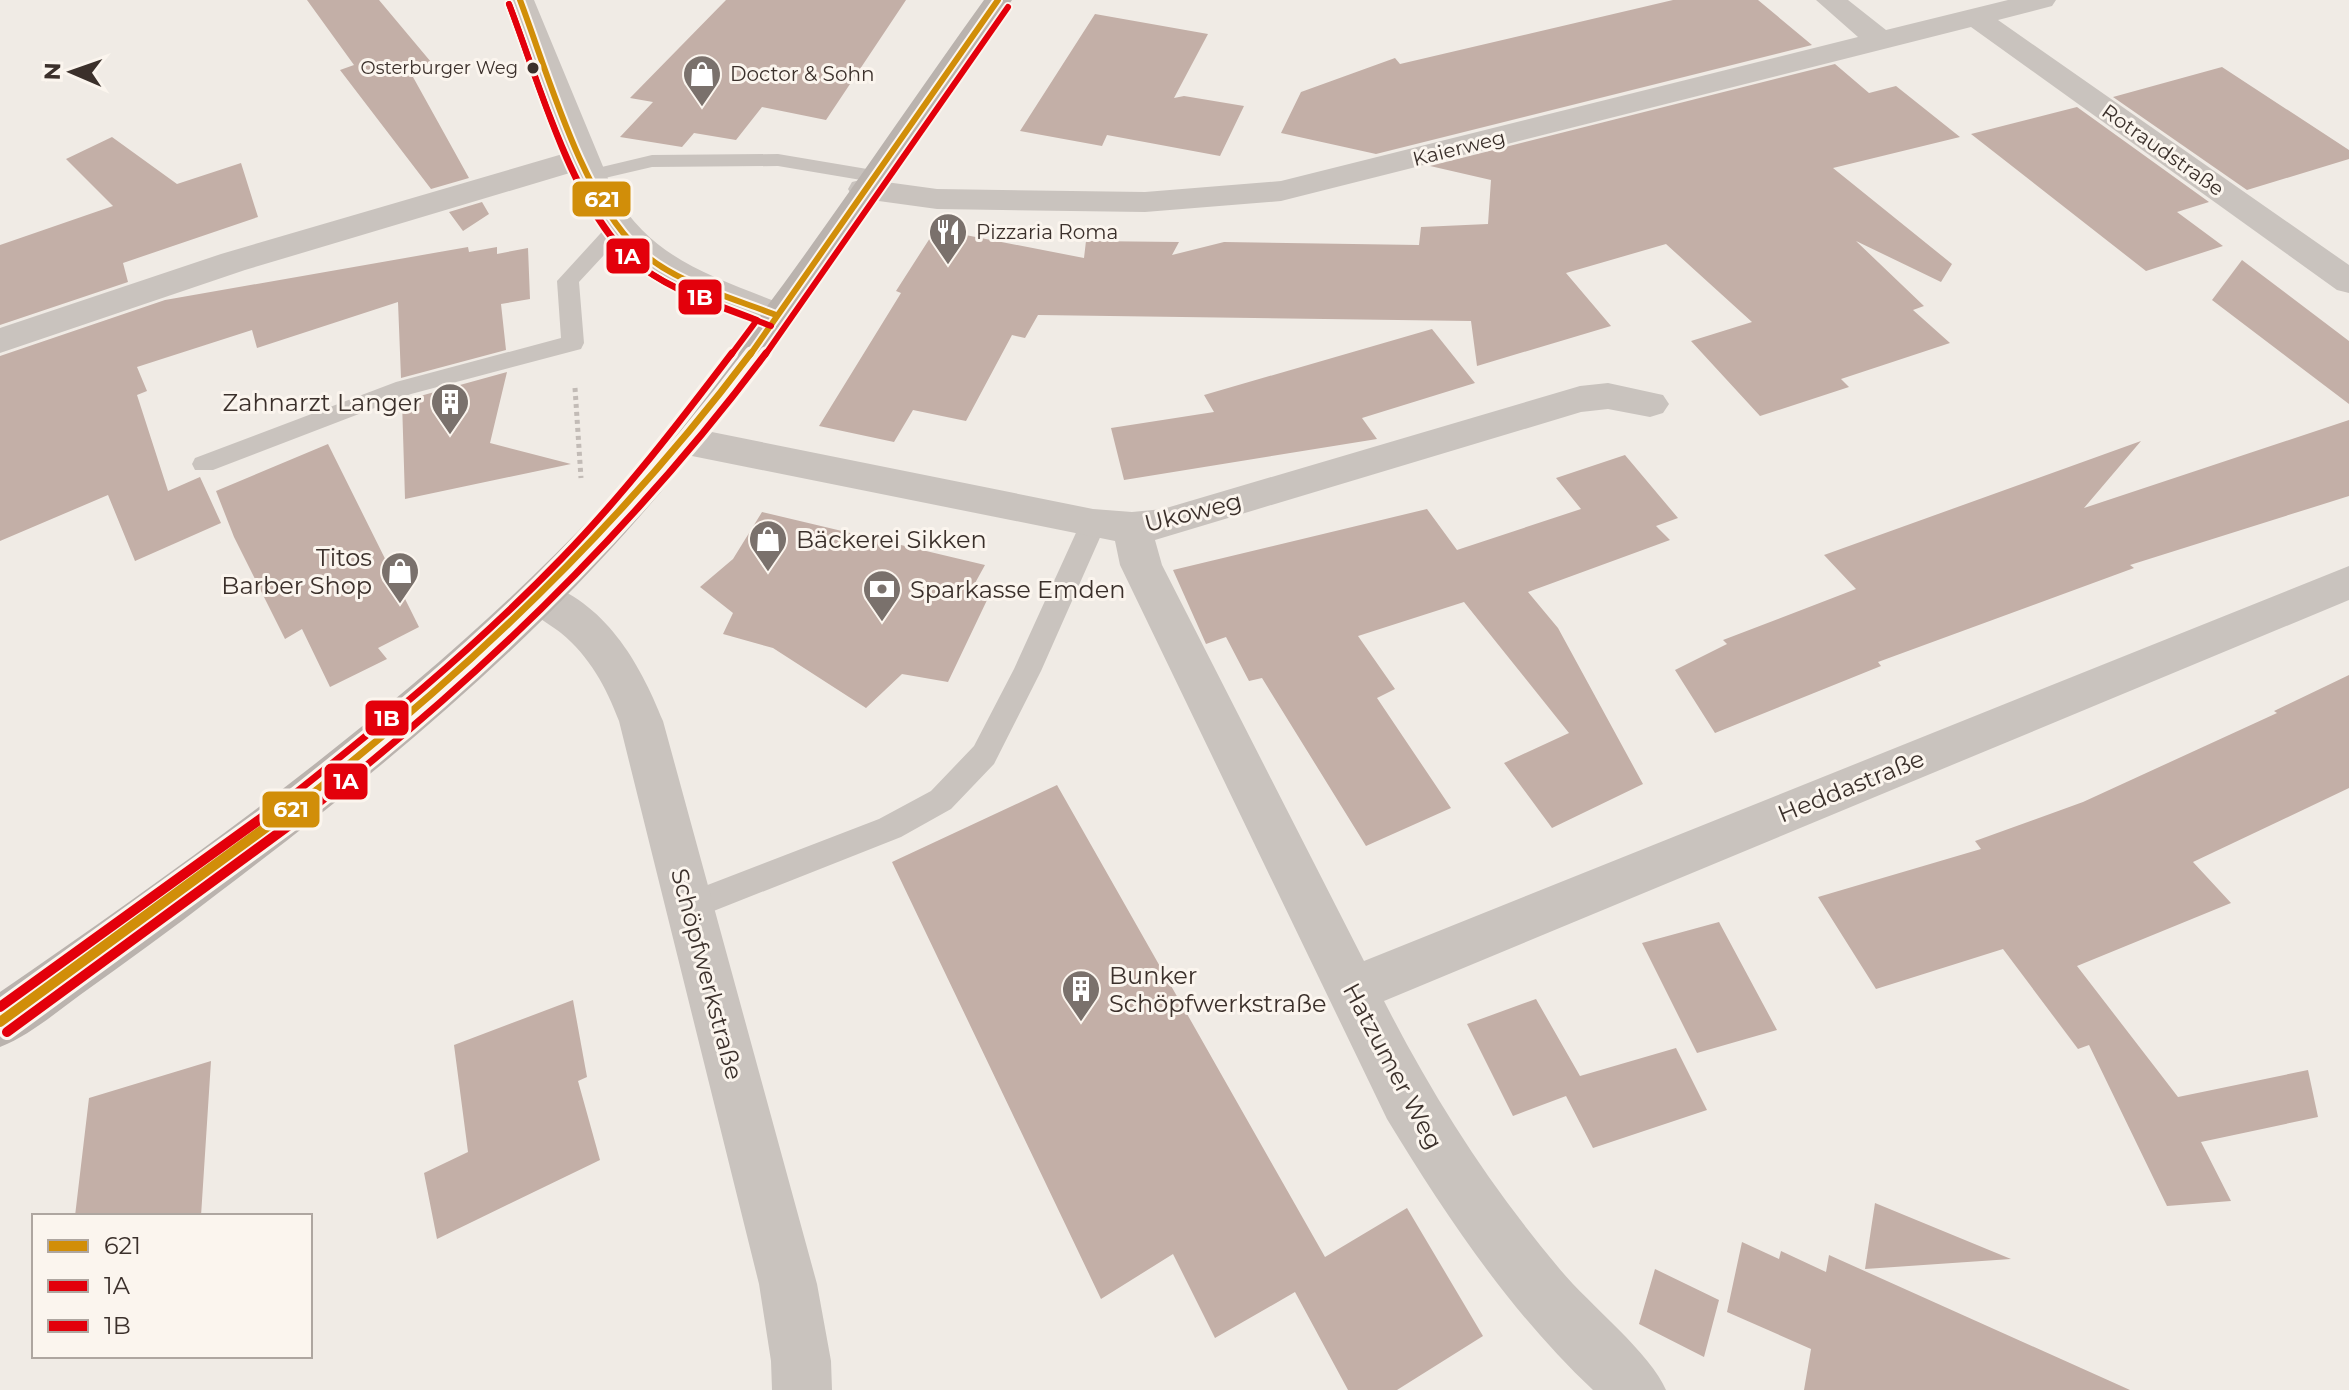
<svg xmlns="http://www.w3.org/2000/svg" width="2349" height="1390" font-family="Montserrat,sans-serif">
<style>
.building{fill:#c3afa7}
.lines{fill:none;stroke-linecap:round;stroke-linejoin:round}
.path{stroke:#c2bbb6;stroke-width:5;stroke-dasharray:4 4;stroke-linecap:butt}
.lane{fill:#c9c3be;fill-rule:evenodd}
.street{fill:#c9c3be;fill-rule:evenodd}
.secondary{fill:#bab3ae;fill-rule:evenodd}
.bus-1-far2-casing{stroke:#fbf5ee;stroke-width:10}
.bus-1-far1-casing{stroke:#fbf5ee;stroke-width:13}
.bus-1-casing{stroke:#fbf5ee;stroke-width:16}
.bus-2-far2-casing{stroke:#fbf5ee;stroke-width:10}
.bus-2-far1-casing{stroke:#fbf5ee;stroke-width:13}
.bus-2-casing{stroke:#fbf5ee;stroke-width:16}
.bus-3-far2-casing{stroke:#fbf5ee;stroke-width:10}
.bus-3-far1-casing{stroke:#fbf5ee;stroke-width:13}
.bus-3-casing{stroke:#fbf5ee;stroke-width:16}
.bus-1-far2{stroke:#d18e09;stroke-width:6}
.bus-1-far1{stroke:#d18e09;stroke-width:7}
.bus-1{stroke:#d18e09;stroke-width:10}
.bus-2-far2{stroke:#e3000b;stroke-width:6}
.bus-2-far1{stroke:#e3000b;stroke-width:7}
.bus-2{stroke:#e3000b;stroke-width:10}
.bus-3-far2{stroke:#e3000b;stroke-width:6}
.bus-3-far1{stroke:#e3000b;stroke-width:7}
.bus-3{stroke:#e3000b;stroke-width:10}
.bus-dot{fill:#3b302b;stroke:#fbf5ee;stroke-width:3}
.labels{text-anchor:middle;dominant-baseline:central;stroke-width:6;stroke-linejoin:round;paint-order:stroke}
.far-bus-label{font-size:18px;fill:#3b302b;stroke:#fbf5ee;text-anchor:end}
.far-poi-label{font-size:20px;fill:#3b302b;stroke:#fbf5ee;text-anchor:start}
.far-street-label{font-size:20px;fill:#3b302b;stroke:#fbf5ee}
.poi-label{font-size:24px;fill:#3b302b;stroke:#fbf5ee;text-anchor:start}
.street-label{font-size:24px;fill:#3b302b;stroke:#fbf5ee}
.line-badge{stroke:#fbf5ee;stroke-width:3}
.badge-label{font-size:22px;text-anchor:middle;font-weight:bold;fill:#fff}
</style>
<rect width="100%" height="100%" fill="#f0ebe5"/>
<path class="building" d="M307 0H379L436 68 413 77 469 178 431 189 340 70 354 65Z
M726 0H906L826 120 762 107 736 140 694 133 682 147 620 137 653 102 630 98Z
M1673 0H1758L1812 45 1376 154 1281 133 1301 92 1395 58 1400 64Z
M1095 14 1208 34 1174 98 1184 96 1244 106 1220 156 1107 135 1102 146 1020 131Z
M1835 64 1869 93 1896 86 1960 137 1833 168 1952 264 1941 282 1856 241 1924 306 1913 310 1950 343 1841 379 1849 387 1760 416 1691 341 1752 322 1666 244 1566 273 1611 326 1477 366 1471 321 1038 315 1025 338 1012 335 966 421 913 410 894 442 819 426 901 293 896 291 930 238 950 232 1084 258 1086 241 1179 242 1172 255 1224 242 1419 245 1421 227 1488 224 1491 180 1430 166Z
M2222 67 2349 150V159L2247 190 2113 97Z
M2077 107 2209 202 2177 212 2223 246 2146 271 1971 134Z
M112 137 177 184 241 163 258 217 123 263 128 282 0 325V245L113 206 66 159Z
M482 202 489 214 463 231 449 212Z
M468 247 469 252 497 247V254L528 248 530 299 501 304 506 350 401 378 398 302 257 348 252 330 137 367 147 391 137 395 168 491 200 477 221 523 135 561 108 495 0 541V356L165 300Z
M2242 260 2349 341V404L2212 300Z
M1432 329 1475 383 1362 418 1377 439 1124 480 1111 428 1214 412 1204 395Z
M507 372 490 443 571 464 405 499 402 401Z
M2349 420V496L2130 565 2134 568 1878 662 1881 666 1715 733 1675 670 1727 644 1723 640 1856 589 1824 555 2141 441 2084 508Z
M328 444 419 627 378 648 387 659 330 687 302 629 285 639 234 537 216 491Z
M1625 455 1678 518 1656 526 1670 540 1528 592 1558 628 1643 784 1552 828 1504 763 1569 733 1464 602 1358 636 1395 689 1377 698 1451 808 1366 846 1262 678 1249 681 1226 637 1206 644 1173 570 1427 509 1457 550 1581 509 1556 478Z
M762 512 985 565 969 594 988 598 948 682 902 674 866 708 773 648 723 634 733 613 700 587 733 559Z
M2349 675V788L2193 862 2231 903 2077 966 2178 1097 2308 1070 2318 1117 2201 1142 2231 1201 2167 1206 2089 1045 2078 1049 2003 949 1876 989 1818 897 1981 849 1975 841 2083 802 2277 713 2274 711Z
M1057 785 1325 1257 1407 1208 1483 1336 1397 1390H1348L1295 1292 1215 1338 1173 1254 1101 1299 892 862Z
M1719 922 1777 1030 1697 1053 1642 943Z
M1536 999 1580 1076 1676 1048 1707 1110 1593 1148 1566 1096 1513 1116 1467 1024Z
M573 1000 587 1077 578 1081 600 1160 437 1239 424 1173 468 1152 454 1045Z
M211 1061 201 1216H75L89 1098Z
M1875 1203 2011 1259 1865 1269Z
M1742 1242 1779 1259 1781 1251 1826 1272 1829 1255 2130 1390H1804L1811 1349 1727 1312Z
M1655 1269 1719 1300 1704 1357 1639 1324Z"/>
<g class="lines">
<path class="path" d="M575 388 581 478"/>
<path class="lane" d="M778 154 873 170 883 176 873 182 778 166 652 167 592 181 582 175 585 171 652 155Z
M618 221 629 228 579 282 584 343 581 349 411 394 213 470H195L192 464 195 458 396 382 561 338 557 281 610 223Z
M1093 514 1102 517 1106 524 1041 671 994 764 951 809 901 837 701 916 690 920 679 916 674 906 679 896 879 819 931 791 974 746 1014 669 1080 524 1084 517Z"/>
<path class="street" d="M506 0H534L614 193C655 263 717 277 789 307L794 315 789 323 776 327 763 323C672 285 613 272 573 172L245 270 0 353V328L221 254 566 153Z
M1816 0H1848L1886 30 2008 0H2056L2052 6 1998 20 2349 265V293L2337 290 1971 27 1281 201 1145 212 937 209 864 199 852 196 848 189 852 182 864 179 937 189 1145 192 1281 181 1858 37Z
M1608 383 1663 395 1669 404 1663 413 1650 417 1608 409 1581 412 1155 540 1162 565 1364 961 2349 566V600L1384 1001C1433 1097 1489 1185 1558 1267 1587 1303 1650 1352 1666 1390H1593C1510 1312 1446 1216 1387 1119L1120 565 1115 541 682 454 668 450 663 440 668 430 682 426 1093 509 1132 512 1163 509 1580 386Z
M540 581C605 602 639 661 663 721L817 1284 831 1361 832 1390H772L771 1361 759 1284 619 721C606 687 590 657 561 633 546 621 528 614 519 597L525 585Z"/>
<path class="secondary" d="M984 0H1012C892 174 780 356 641 515 516 659 368 780 217 894 172 929 126 962 80 995 54 1014 30 1035 0 1047V992C216 843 430 690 610 498 751 346 863 168 984 0Z"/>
<defs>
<path id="bus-1-far2" d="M520 0C547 71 582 197 638 249 675 283 730 297 776 315
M750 355 998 0"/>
<path id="bus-1-far1" d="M292 809C464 676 620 527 751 353"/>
<path id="bus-1" d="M0 1022 294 807"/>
<path id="bus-2-far2" d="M509 4C539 81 576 219 643 268 681 296 728 309 771 326
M765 355 1008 7"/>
<path id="bus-2-far1" d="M312 809C482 676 636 526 766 353"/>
<path id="bus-2" d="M7 1032 314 807"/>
<path id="bus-3-far2" d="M509 4C537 77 572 206 630 258 665 289 715 303 757 320L731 355"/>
<path id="bus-3-far1" d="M275 809C375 730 473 650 562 558 624 494 678 424 732 353"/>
<path id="bus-3" d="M0 1007 277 807"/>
</defs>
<use href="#bus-1-far2" class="bus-1-far2-casing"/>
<use href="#bus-1-far1" class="bus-1-far1-casing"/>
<use href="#bus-1" class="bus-1-casing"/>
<use href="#bus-2-far2" class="bus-2-far2-casing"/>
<use href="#bus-2-far1" class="bus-2-far1-casing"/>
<use href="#bus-2" class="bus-2-casing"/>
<use href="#bus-3-far2" class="bus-3-far2-casing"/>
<use href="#bus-3-far1" class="bus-3-far1-casing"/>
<use href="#bus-3" class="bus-3-casing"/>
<use href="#bus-1-far2" class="bus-1-far2"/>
<use href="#bus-1-far1" class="bus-1-far1"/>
<use href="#bus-1" class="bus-1"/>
<use href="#bus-2-far2" class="bus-2-far2"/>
<use href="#bus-2-far1" class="bus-2-far1"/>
<use href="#bus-2" class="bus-2"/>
<use href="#bus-3-far2" class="bus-3-far2"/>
<use href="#bus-3-far1" class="bus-3-far1"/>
<use href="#bus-3" class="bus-3"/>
</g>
<defs>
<symbol id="shop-pin" viewBox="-11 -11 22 30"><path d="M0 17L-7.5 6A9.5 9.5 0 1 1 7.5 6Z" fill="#7a716c" stroke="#fbf5ee"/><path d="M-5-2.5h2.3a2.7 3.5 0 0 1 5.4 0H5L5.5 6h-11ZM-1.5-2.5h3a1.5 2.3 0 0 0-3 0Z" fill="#fff"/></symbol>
<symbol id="restaurant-pin" viewBox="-11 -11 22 30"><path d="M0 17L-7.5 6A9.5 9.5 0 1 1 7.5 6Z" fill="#7a716c" stroke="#fbf5ee"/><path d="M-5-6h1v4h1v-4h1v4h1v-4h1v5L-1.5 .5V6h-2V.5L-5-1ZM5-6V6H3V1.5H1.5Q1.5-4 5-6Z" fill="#fff"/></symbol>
<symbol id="building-pin" viewBox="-11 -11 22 30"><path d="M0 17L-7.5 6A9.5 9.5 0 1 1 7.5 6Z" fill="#7a716c" stroke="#fbf5ee"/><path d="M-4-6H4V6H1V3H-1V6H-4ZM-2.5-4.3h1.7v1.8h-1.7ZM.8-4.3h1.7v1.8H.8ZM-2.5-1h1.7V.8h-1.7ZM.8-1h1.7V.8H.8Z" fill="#fff"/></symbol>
<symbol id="bank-pin" viewBox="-11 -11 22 30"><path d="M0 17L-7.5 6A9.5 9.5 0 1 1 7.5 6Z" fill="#7a716c" stroke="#fbf5ee"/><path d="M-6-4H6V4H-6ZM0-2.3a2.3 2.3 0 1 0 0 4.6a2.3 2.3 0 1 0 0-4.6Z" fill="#fff"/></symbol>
</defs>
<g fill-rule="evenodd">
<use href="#shop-pin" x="680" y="52" width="44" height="60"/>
<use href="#restaurant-pin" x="926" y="210" width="44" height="60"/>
<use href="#building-pin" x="428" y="380" width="44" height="60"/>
<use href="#shop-pin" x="746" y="517" width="44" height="60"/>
<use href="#shop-pin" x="378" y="549" width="44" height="60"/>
<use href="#bank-pin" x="860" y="567" width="44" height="60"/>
<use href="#building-pin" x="1059" y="967" width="44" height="60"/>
</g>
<circle class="bus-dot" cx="533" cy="68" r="7"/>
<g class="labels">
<g class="far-bus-label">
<text x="518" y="68">Osterburger Weg</text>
</g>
<g class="far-poi-label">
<text x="730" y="74">Doctor &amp; Sohn</text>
<text x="976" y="232">Pizzaria Roma</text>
</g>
<g class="far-street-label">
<text transform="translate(1459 148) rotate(-14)">Kaierweg</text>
<text transform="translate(2163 150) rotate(35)">Rotraudstraße</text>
</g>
<g class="poi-label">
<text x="422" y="402" text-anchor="end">Zahnarzt Langer</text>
<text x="796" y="539">Bäckerei Sikken</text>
<text x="372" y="557" text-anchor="end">Titos<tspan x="372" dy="28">Barber Shop</tspan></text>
<text x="910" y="589">Sparkasse Emden</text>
<text x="1109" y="975">Bunker<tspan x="1109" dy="28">Schöpfwerkstraße</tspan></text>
</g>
<g class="street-label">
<text transform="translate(1193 512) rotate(-14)">Ukoweg</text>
<text transform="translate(1851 786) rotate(-22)">Heddastraße</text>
<text transform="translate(707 974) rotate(75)">Schöpfwerkstraße</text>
<text transform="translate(1393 1066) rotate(62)">Hatzumer Weg</text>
</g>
</g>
<g class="line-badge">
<rect x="571" y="180" width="61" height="38" rx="8" fill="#d18e09"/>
<rect x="605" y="237" width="46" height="38" rx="8" fill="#e3000b"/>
<rect x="677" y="278" width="46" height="38" rx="8" fill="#e3000b"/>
<rect x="364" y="699" width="46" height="38" rx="8" fill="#e3000b"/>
<rect x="323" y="762" width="46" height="39" rx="8" fill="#e3000b"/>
<rect x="261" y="790" width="60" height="39" rx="8" fill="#d18e09"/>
</g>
<g class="badge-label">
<text x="602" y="207">621</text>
<text x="628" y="264">1A</text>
<text x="700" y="305">1B</text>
<text x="387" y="726">1B</text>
<text x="346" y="789">1A</text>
<text x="291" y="817">621</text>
</g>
<rect x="32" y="1214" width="280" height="144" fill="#fbf5ee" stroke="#aea6a0" stroke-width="2"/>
<rect x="48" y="1240" width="40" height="12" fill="#d18e09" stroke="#aea6a0" stroke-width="2"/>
<text x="104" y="1254" font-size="24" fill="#3b302b">621</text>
<rect x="48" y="1280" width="40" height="12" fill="#e3000b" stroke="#aea6a0" stroke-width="2"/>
<text x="104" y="1294" font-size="24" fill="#3b302b">1A</text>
<rect x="48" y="1320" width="40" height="12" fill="#e3000b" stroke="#aea6a0" stroke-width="2"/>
<text x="104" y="1334" font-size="24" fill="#3b302b">1B</text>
<g transform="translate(72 72) rotate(272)" stroke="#fbf5ee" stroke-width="6" paint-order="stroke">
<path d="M0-6L14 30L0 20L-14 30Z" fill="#3b302b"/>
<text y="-12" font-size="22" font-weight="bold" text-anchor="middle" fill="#3b302b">N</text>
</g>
</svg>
